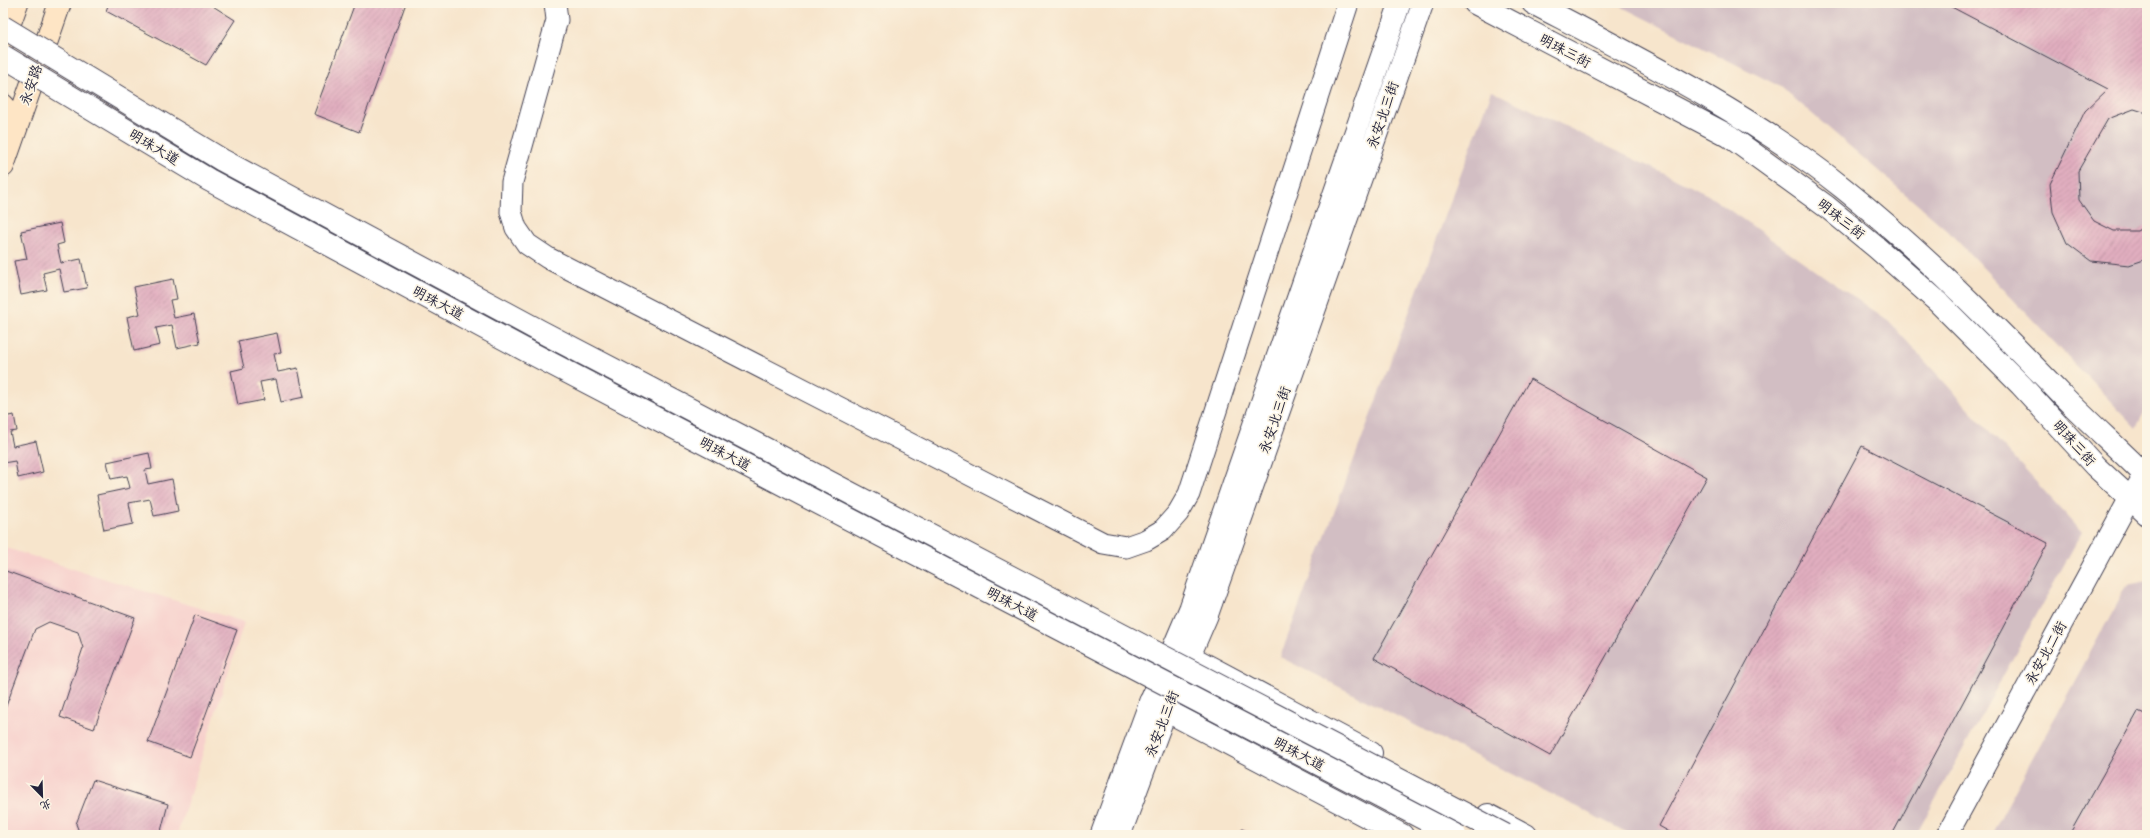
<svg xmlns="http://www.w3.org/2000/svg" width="2150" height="838" font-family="Pangolin,'LXGW WenKai TC',sans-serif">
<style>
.built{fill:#f7d0cc}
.industrial{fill:#d2bec3}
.building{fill:url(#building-hatch)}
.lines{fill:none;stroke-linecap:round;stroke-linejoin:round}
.minor-casing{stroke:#423f51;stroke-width:23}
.tertiary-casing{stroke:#423f51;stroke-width:24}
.secondary-casing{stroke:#423f51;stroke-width:24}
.minor{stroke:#fff;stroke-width:21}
.tertiary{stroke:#fff;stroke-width:22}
.secondary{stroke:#fee5c5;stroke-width:22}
.tertiary-bridge-casing{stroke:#423f51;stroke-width:24;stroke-linecap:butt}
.tertiary-bridge{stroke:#fff;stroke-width:22}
.labels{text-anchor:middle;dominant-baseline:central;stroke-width:3.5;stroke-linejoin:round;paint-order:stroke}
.street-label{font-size:14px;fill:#22223b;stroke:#fcf5e5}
</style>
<defs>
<pattern id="building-hatch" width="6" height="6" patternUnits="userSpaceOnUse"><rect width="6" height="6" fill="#e1aebf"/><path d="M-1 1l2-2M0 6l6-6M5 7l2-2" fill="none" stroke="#c195a5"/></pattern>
</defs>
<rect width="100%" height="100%" fill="#fcf5e5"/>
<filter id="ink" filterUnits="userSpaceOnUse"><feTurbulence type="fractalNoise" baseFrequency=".025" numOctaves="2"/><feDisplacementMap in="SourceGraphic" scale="8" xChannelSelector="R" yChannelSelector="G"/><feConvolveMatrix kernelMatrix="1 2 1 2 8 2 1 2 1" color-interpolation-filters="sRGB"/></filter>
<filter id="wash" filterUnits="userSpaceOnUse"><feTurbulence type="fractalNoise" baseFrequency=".012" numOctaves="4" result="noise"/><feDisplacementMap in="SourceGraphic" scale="16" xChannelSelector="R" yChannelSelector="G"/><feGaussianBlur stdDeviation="0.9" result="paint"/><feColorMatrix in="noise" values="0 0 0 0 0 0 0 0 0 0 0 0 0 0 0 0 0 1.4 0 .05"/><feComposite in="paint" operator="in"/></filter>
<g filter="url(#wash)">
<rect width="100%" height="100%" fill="#f7e5cc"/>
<path class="built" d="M3 547 244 622 177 835H3Z"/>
<path class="industrial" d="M1614 3H2147V407L2136 428 1947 230 1781 87Z
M1492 91 1708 195 1889 322 2082 532 1916 835H1632L1280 657Z
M2147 581V835H1991L2127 585Z"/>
<g id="blocks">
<path class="building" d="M109 3H208L235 20 206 65 106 11Z
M355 3H406L359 132 314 114Z
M1944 3H2147V113L2134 109 2108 119 2078 171 2079 200 2094 221 2114 231H2137L2147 225V259L2129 265 2091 261 2067 243 2053 212 2050 184 2085 111 2108 89Z
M60 223 64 243 57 245 61 263 81 259 87 288 64 292 59 269 43 273 47 290 21 295 14 261 27 259 21 231Z
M173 279 177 299 170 300 174 318 194 314 200 343 177 348 172 325 156 328 160 345 134 351 127 317 140 314 134 287Z
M277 333 281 353 274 354 278 372 298 368 304 397 281 402 276 379 260 382 264 400 238 405 231 371 244 368 238 341Z
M1530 379 1707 477 1550 756 1374 658Z
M14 415 17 431 10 432 13 446 36 441 43 472 18 478 15 461 3 463V417Z
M1862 446 2048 543 1892 835H1675L1659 826Z
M149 453 152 469 145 470 148 484 172 479 178 511 154 516 150 499 129 503 133 524 104 530 97 495 130 488 127 476 111 479 107 462Z
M3 570 135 618 94 729 60 717 83 648 78 632 49 622 35 629 3 714Z
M195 615 237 630 190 757 148 742Z
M2138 712 2147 716V835H2069Z
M93 780 168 804 160 835H76L78 829 76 824Z
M1242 829 1254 835H1240Z"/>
</g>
</g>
<g filter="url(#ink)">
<use href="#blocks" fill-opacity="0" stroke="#423f51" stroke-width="1"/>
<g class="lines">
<defs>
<path id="minor" d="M555 3 557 20 512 182 511 212 516 228 527 244 548 258 1103 543 1126 547 1146 540 1163 530 1178 513 1189 494 1348 3
M1101 835 1150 702 1190 608 1400 3
M1120 835 1166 711 1207 616 1423 3
M1947 835 2130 498 2147 472"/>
<path id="tertiary" d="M1475 3 1729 136 1827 207 1877 248 1938 302 2021 385 2095 466 2147 514
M1533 3C1636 57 1752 115 1843 188 1923 252 1994 325 2065 398 2092 425 2120 450 2147 477
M1164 667 1189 656 1371 753
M1150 702 1402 835
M1488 815 1526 835"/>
<path id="secondary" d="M3 42 17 3
M3 105 18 122
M3 166 60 3"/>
</defs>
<use href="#minor" class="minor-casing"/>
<use href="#tertiary" class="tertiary-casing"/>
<use href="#secondary" class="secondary-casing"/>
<use href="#minor" class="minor"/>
<use href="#tertiary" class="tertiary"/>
<use href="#secondary" class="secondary"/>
<defs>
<path id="tertiary-bridge" d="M3 27 222 160 540 331 1505 835
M3 56 209 180 529 352 1455 835"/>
</defs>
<use href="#tertiary-bridge" class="tertiary-bridge-casing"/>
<use href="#tertiary-bridge" class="tertiary-bridge"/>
</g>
</g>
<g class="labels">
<g class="street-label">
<text transform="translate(1565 51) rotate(28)">明珠三街</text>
<text transform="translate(31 85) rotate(-71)">永安路</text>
<text transform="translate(1383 115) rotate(-71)">永安北三街</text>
<text transform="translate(154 147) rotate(31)">明珠大道</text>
<text transform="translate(1841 219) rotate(38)">明珠三街</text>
<text transform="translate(438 303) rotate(28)">明珠大道</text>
<text transform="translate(1275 420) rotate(-71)">永安北三街</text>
<text transform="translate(2074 443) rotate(48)">明珠三街</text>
<text transform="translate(725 454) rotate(28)">明珠大道</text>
<text transform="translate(1012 604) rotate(28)">明珠大道</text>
<text transform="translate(2046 653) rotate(-61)">永安北二街</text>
<text transform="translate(1162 724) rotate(-69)">永安北三街</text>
<text transform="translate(1299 754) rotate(28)">明珠大道</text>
</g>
</g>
<rect width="2150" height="838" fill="none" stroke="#fcf5e5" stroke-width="16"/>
<g transform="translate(42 796) rotate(157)" stroke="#fcf5e5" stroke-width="3" paint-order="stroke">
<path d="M0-3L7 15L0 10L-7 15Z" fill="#22223b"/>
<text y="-6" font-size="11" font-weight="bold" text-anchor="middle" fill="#22223b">北</text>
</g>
</svg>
